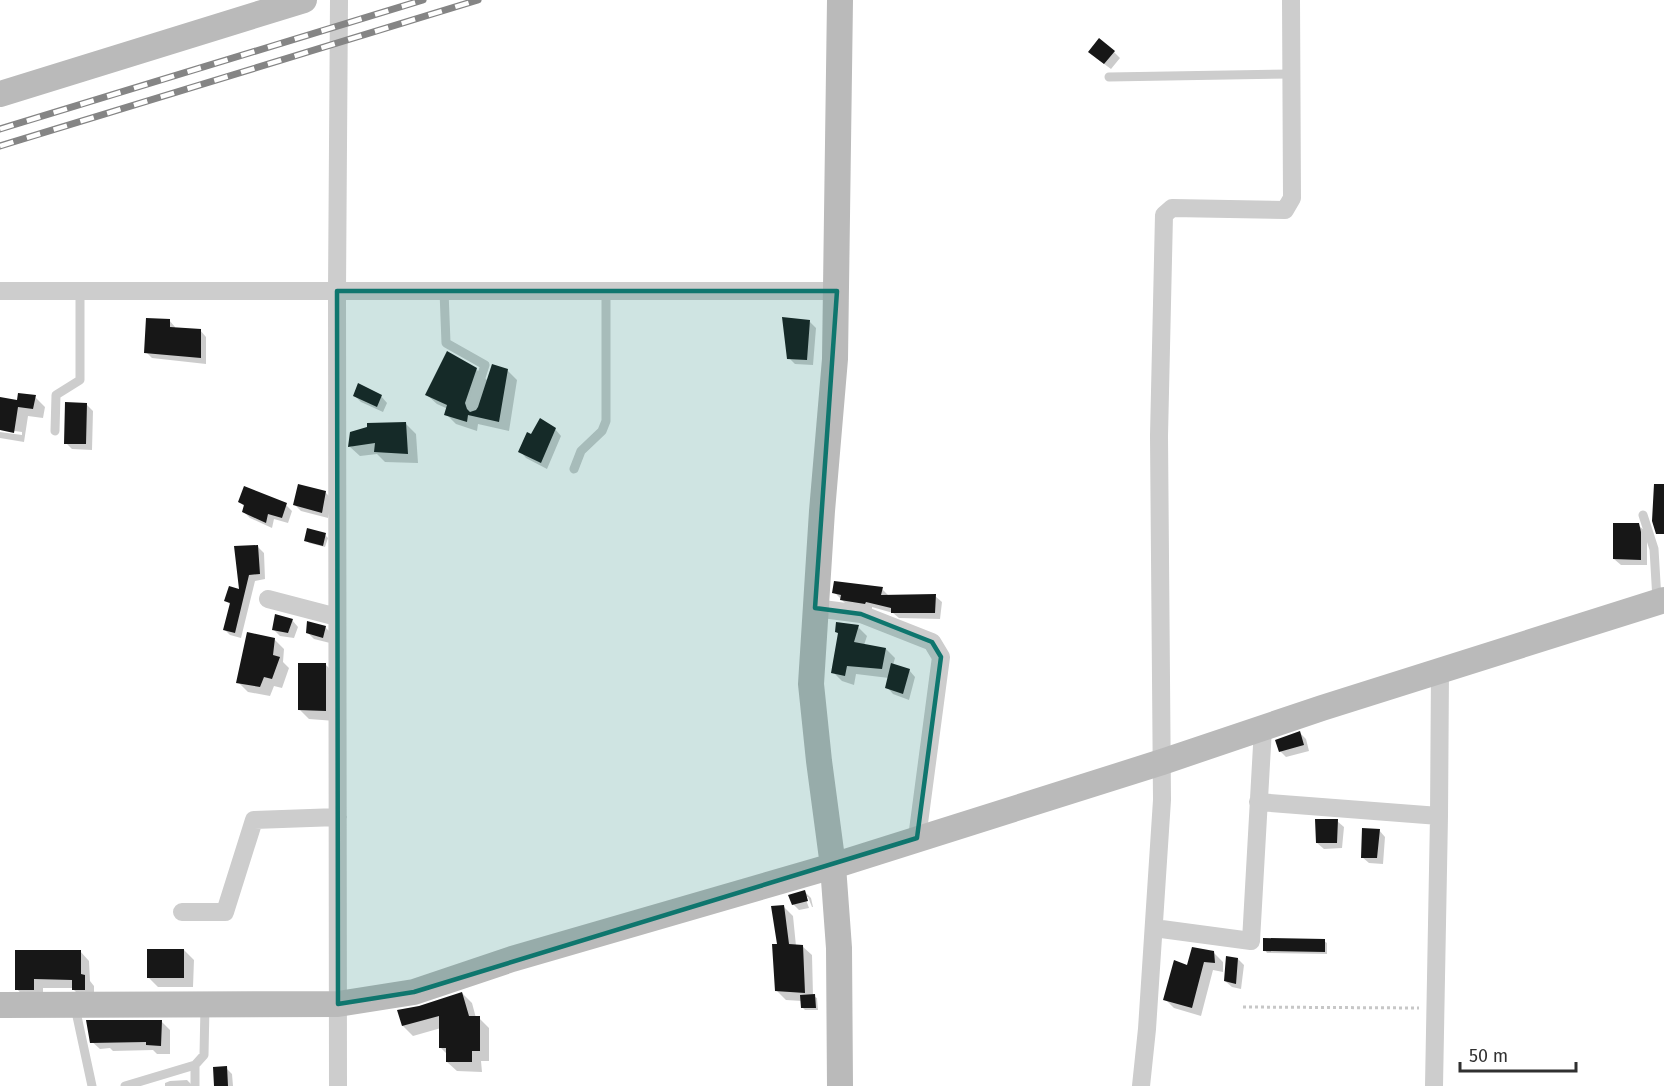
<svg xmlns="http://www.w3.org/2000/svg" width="1664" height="1086" font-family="'Fira Sans',sans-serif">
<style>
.shadow{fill:#0003}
.building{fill:#171717}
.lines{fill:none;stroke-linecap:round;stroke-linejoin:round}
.path{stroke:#c7c7c7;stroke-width:3;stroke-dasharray:3 3;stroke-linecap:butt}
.lane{stroke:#cdcdcd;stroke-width:9}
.street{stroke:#cdcdcd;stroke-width:18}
.secondary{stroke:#bababa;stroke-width:26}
.rail-casing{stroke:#858585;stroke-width:7}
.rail{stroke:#fff;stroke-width:4.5;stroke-dasharray:14;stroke-linecap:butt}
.marked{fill:#0f766e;fill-opacity:0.2;stroke:#0f766e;stroke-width:4.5;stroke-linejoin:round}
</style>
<rect width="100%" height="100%" fill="#fff"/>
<path class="shadow" d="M1114 52 1120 58 1111 69 1096 58Z
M169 320 175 327V329L200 330 206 337V364L152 358 146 352Z
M810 322 816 328 813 365 795 364 789 358Z
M476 369 488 381 507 370 517 380 509 431 478 424 477 431 456 424 446 414 448 409 437 404 427 395Z
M355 396H381L387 403 383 412 361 402Z
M35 397 45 407 43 418 28 416 24 442 0 438V432L22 435V432L0 429V399L18 402Z
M87 405 93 411 92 450 72 449 66 443Z
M406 424 416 434 418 463 385 462 377 454 360 456 350 447Z
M555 429 561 436 547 469 526 458 520 451 532 436Z
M325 492 332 499 328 518 301 511 295 505Z
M240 502 286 505 292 511 288 523 274 519 272 528 250 518 243 511 245 507Z
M1638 525 1645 531 1647 539V565H1621L1614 559Z
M325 535 328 538 325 547 309 543 306 540Z
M258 547 264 553 265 579 255 581 241 638 230 635 224 629 231 605 226 601 241 591Z
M882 589 889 596H935L942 602 940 619 899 618 893 613 872 607V609L848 606 834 592Z
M292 620 298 627 294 638 280 636 274 630Z
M325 627 332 634 330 643 314 639 308 633Z
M858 627 867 636 864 645 886 649 895 658 893 665 909 670 915 677 909 700 893 694 887 687 889 678 856 674 854 685 842 681 833 672 839 635 836 631Z
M274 639 284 649 283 662 289 668 282 688 274 686 270 696 248 692 238 682Z
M325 664 335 674V721L309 719 299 709Z
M1300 733 1306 739 1309 751 1286 757 1280 751Z
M1337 821 1344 827 1342 848 1324 849 1317 843Z
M1379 830 1385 837 1383 864 1369 863 1362 857Z
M804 891 811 898 813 907H812L808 897H805L809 908 799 910 793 904Z
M784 907 793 916 796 946H802L812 955 813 996 817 998 818 1010H805L802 1007V1001L786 1000 777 991 778 946Z
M1324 941 1327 943V954L1267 953 1265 950Z
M184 950 194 960 193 987H158L148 977Z
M80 951 89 961 90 981 94 986V999H83L72 988H43V999H26L17 989Z
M1214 953 1223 962V972L1213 970 1201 1016 1174 1008 1165 999 1188 967Z
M1238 959 1244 965 1241 989 1232 987 1225 981Z
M462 993 472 1003 476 1018H479L489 1028V1061H481L482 1072 457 1071 447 1062 448 1055 441 1048V1028L413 1036 403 1026 399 1011 419 1008Z
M161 1021 170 1030V1054H157L153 1050 113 1051 110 1048 100 1049 90 1040Z
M226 1068 232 1074 233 1086H216Z
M187 1080 193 1086H165V1083L170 1081Z"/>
<path class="building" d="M1099 38 1115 51 1104 64 1088 52Z
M782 317 810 320 807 360 787 359Z
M146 318 170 319V327L201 329V358L144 353Z
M447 351 477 368 465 403 467 409 470 412 476 410 478 407 492 364 508 369 499 422 468 415 467 422 444 415 447 405 425 395Z
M358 383 382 395 377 407 353 396Z
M18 393 36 395 33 409 18 407 14 433 0 430V397L17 400Z
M65 402 87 403 86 444H64Z
M540 418 556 428 541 463 518 452 527 432 531 434Z
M406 422 408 454 374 452 375 443 348 447 350 432 367 427V423Z
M298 484 326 491 322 513 293 505Z
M1654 484H1664V534H1656L1652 521Z
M244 486 287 503 282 518 268 514 266 523 242 512 244 505 238 502Z
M1613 523H1639L1641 532V560L1613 559Z
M307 528 326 533 323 546 304 541Z
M258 545 260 574 249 575 235 633 223 630 230 603 224 601 229 586 239 589 234 546Z
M834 581 883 587 881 595 936 594 935 613H891V608L866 602 865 604 840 600 841 595 832 593Z
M275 614 293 619 288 633 272 630Z
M307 621 326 626 323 638 306 633Z
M836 622 859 625 854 642 886 648 882 669 847 666 845 676 831 673 838 633 835 632Z
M247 632 275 638 273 655 280 657 272 679 264 677 260 687 236 683Z
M298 663H326V711L298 710Z
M891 663 910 669 903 694 885 688Z
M1300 731 1304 745 1279 752 1275 740Z
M1315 819H1338L1337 843H1316Z
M1362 828 1380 829 1377 858H1361Z
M805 890 808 901 792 905 788 895Z
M784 905 789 944 803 945 805 993 775 991 772 944H777L771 906Z
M1263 938 1325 939V952L1263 951Z
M1192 947 1214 951 1215 963 1204 962 1192 1008 1163 1000 1174 960 1187 965Z
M147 949H184V978H147Z
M15 950H81V974L85 975V990H72V980L34 979V990H15Z
M1226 956 1238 958 1236 984 1224 981Z
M462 992 469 1016H480V1051H472V1062H446V1048H439V1016L402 1026 397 1010 419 1006Z
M815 994 816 1008H801L800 995Z
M86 1020H162L161 1046 146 1045V1042L90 1043Z
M227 1066 228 1086H214L213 1067Z"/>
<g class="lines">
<path class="path" d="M1243 1007 1419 1008"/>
<path class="lane" d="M1109 77 1291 74
M444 291 446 343 485 365 472 405
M55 431 56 395 80 380V291
M574 469 581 451 602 431 606 421V291
M1643 515 1654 549 1657 600
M75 1007 92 1086
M195 1065V1086
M125 1086 195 1065 204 1055 205 1006"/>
<path class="street" d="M0 291H837
M268 599 337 617
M815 608 861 614 932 642 941 657 917 838
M1258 802 1439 816
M182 912H225L254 820 338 817
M1154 928 1251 941 1263 728
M338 1086 337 291 339 0
M1141 1086 1147 1029 1162 800 1159 436 1164 215 1172 208 1285 210 1292 198 1291 0
M1434 1086 1439 816 1440 671"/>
<path class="secondary" d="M840 0 835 359 822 511 811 684 819 761 833 866 839 948 840 1086
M0 94 304 0
M0 1005 338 1004 414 992 512 959 833 866 1162 762 1322 708 1664 600"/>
<defs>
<path id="rail" d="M0 129 423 0
M0 146 478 0"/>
</defs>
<use href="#rail" class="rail-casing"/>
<use href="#rail" class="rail"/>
</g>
<path class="marked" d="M337 291H837L815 608 861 614 932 642 941 657 917 838 414 992 338 1004Z"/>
<path d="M1460 1062v9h116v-9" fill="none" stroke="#303030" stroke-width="3"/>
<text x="1469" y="1062" font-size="18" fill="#303030" stroke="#ffffff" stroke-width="4.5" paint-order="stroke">50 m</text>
</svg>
